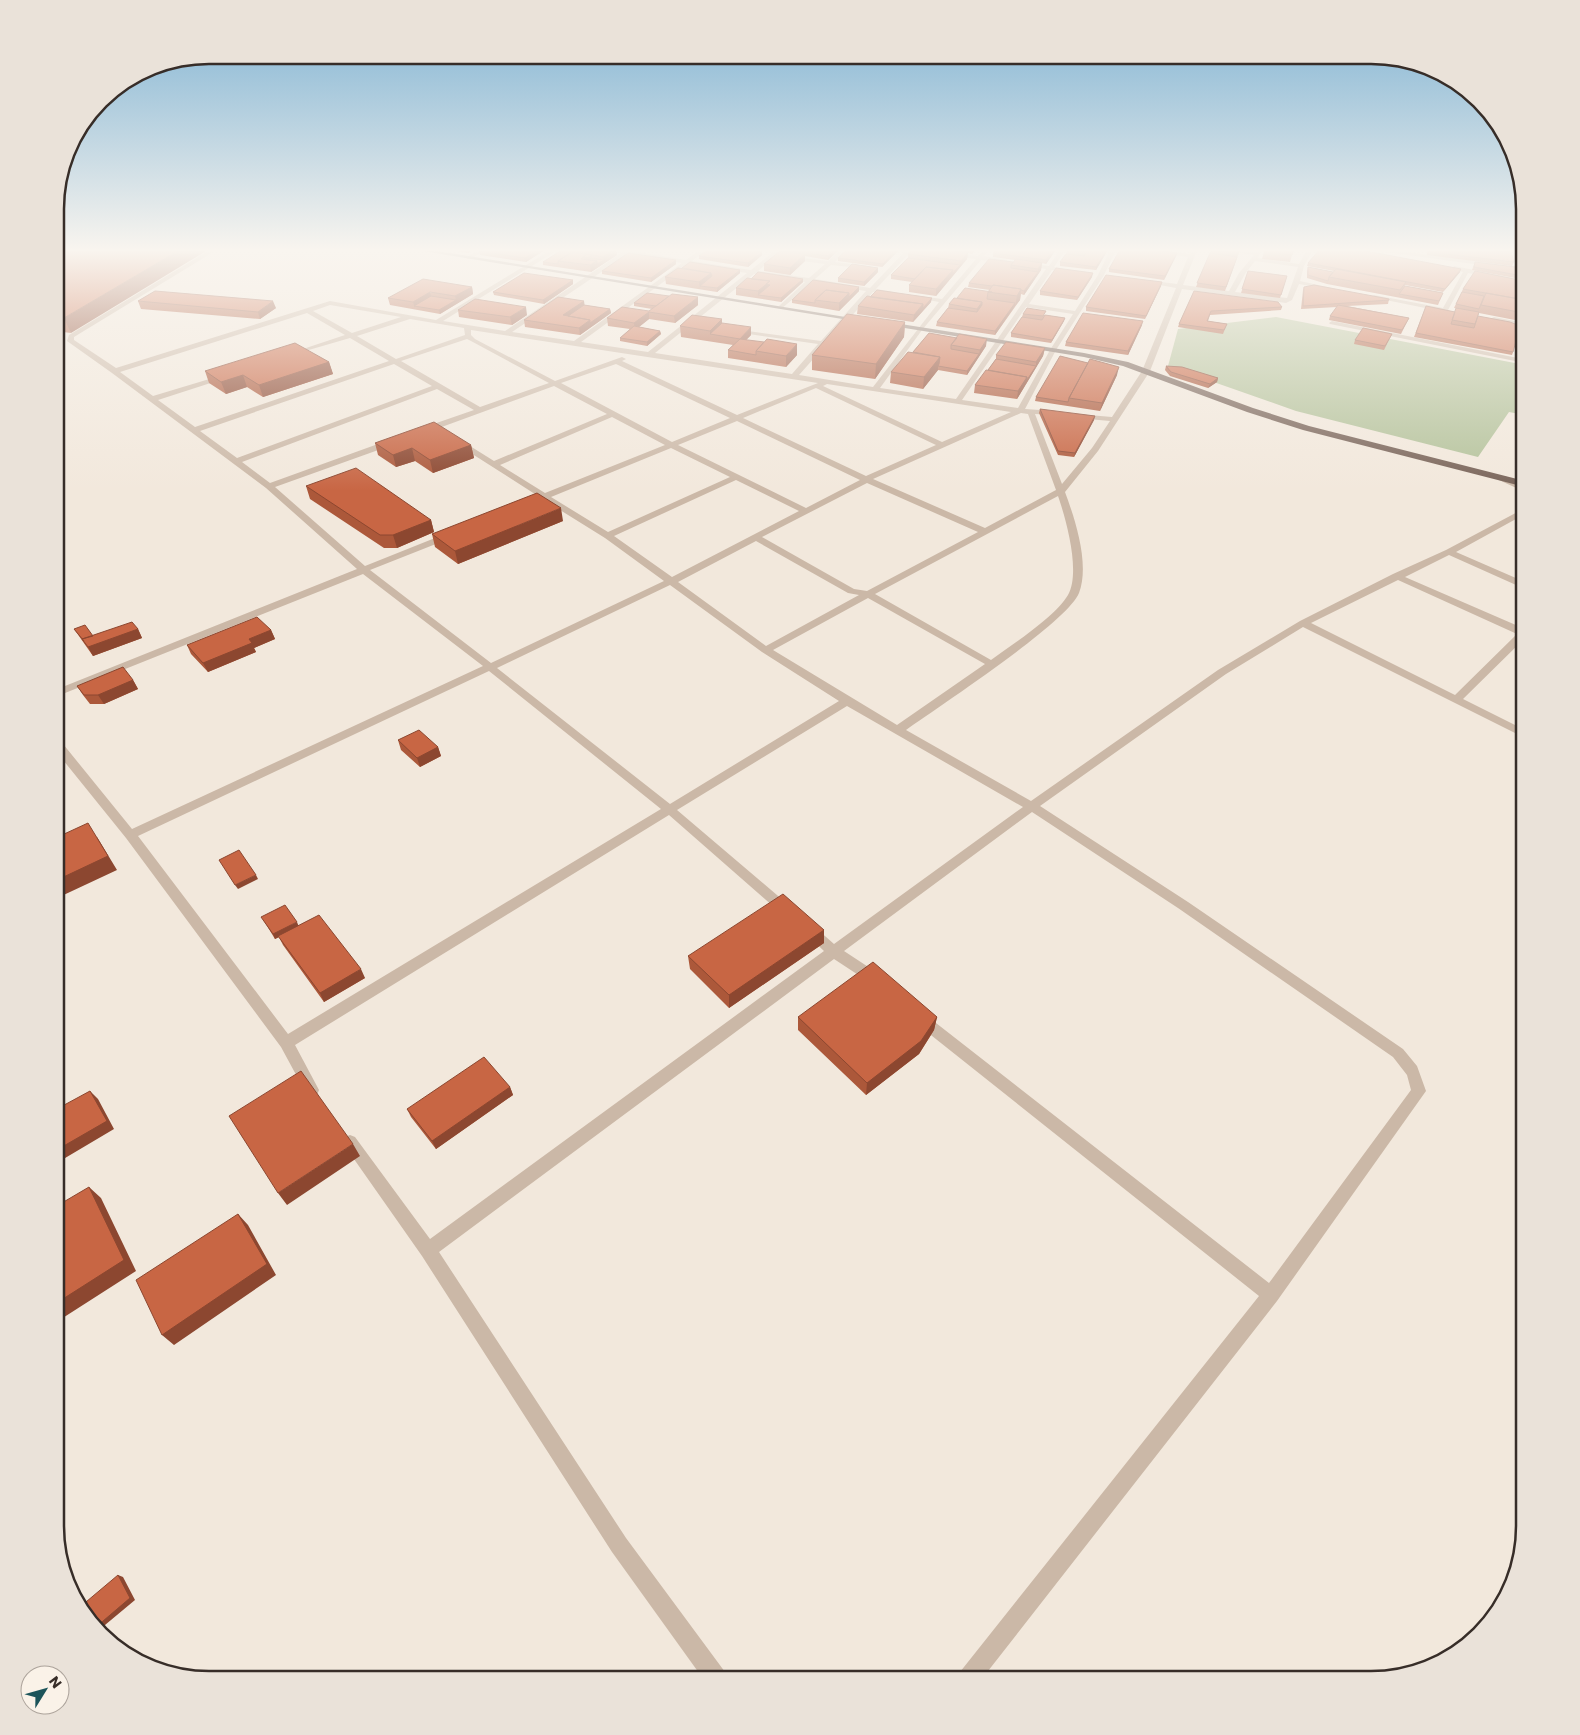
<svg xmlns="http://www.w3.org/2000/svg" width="1580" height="1735" font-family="Poppins,sans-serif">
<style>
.green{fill:#b4c29b}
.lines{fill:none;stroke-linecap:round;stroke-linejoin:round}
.minor{fill:#cbb8a7;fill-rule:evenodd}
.major{fill:#796459;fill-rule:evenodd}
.wall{fill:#ac583a}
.shaded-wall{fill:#8c4730}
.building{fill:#c86644;stroke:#8c4730}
.rim{fill:none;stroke:#372d28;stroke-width:2.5}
</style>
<rect width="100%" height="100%" fill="#f2e8dc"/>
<path class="green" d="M1276 317 1525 365V415L1509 412 1478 457 1296 411 1168 366 1178 329Z"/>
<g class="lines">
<path class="minor" d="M213 248H220L74 337V340L116 368 330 301 436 320 554 248H561L443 321 505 331 621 253 595 248 629 249 632 251 686 260 702 248H709L692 261 751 270 778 248H785L758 271 809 278 825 264 788 259 786 256 828 261 842 248H849L835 262 868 266 870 269 831 265 815 279 870 288 908 248H914L876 289 894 292V294L873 292 799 375 873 387 939 302 913 297V295L942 299 976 259 951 256 949 253 978 256 985 248H991L984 256 1007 260V262L981 260 922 330 880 388 956 399 1046 269 1023 265V263L1049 266 1061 248H1067L1054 267 1075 271 1072 273 1052 270 1029 304 1075 311 1098 275 1111 248H1117L1104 275 1056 350 1025 409 1055 411 1059 413 1055 415 1035 414 1062 484 1092 448 1110 421 1077 418 1073 416 1077 414 1112 417 1142 371 1176 288 1143 282 1146 280 1177 284 1188 257 1126 248H1144L1190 254 1192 248H1198L1183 285 1229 291 1239 273 1254 255 1207 248 1255 252 1256 248H1262L1258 258 1299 264 1308 248H1314L1304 266 1300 281 1332 288V290L1299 284 1292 300 1286 303 1182 289 1150 371 1098 451 1065 492C1075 519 1090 564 1079 593 1067 623 938 707 906 730L1031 801 1218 670 1300 621 1393 574 1446 550 1525 508V514L1456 552 1525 582V589L1449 555 1405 577 1525 629V638L1463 699 1525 730V738L1303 627 1226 674 1040 806 1188 902 1403 1049 1417 1066 1426 1091 1277 1301 981 1680H957L960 1672 1259 1296 917 1024 915 1020 917 1016 922 1014 927 1016 1269 1283 1411 1090 1407 1075 1393 1057 1178 908 1032 812 844 951 882 976 884 980 882 984 877 985 872 984 834 959 439 1252 626 1538 725 1672 728 1680H704L612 1552 422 1256 342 1142 345 1137 350 1135 355 1137 430 1239 824 951 805 933 807 929H817L834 944 1023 807 847 706 677 810 791 907 792 910 791 913H781L669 815 295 1045 319 1090 317 1095 312 1096 307 1095 281 1047 126 838 55 750V738L59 739 132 829 483 666 363 574 55 697V690L357 569 266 488 112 373 67 341 69 335ZM628 254 682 263 574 341 512 332ZM1255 261 1298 267 1287 298 1235 292 1245 274ZM688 264 747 273 648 352 581 342ZM754 274 805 282 779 306 781 309 812 283 866 291 821 341 733 329V331L735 332 818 344 792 374 655 353ZM330 305 401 317 352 333 313 311ZM1026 307 1073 314 1050 350 1018 408 962 400ZM307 313 345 335 288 354V356L350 338 389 361 195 427 158 400 226 378V374L153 396 120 372ZM410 319 464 328 465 335 396 359 357 336ZM471 330 818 383 737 415 622 361 626 359 622 357 555 381 475 339 471 335ZM467 339 471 341 549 383 480 407 401 361ZM394 364 432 386 237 458 200 431ZM616 364 730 418 672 442 561 383ZM827 384 1011 412 942 442 823 386ZM554 386 607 414 494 461 462 441 455 443 538 496V500H544L605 538 664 581 491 663 370 570 451 538V534H445L365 566 275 487 395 444V440H389L270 483 242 462 437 389 474 410 422 428V432H428ZM816 388 936 445 866 476 743 418ZM1021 413 1028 414 1056 490 985 528 873 479ZM612 417 665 445 545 493 500 465ZM737 421 860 480 806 508 678 445ZM671 448 730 477 608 532 551 497ZM736 480 799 511 672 577 614 536ZM867 483 978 532 867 591 854 589 762 537ZM1058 496C1066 519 1081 572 1068 595 1055 617 1013 644 991 660L875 594ZM756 541 848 593 859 595 766 646 678 582ZM1398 580 1517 634 1455 695 1311 623ZM670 585 762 652 839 701 670 804 497 668ZM868 598 985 664 897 725 773 650ZM489 671 661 809 288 1034 138 836Z
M481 248H488L471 259H467V257Z
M1357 248H1375L1516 266 1511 248H1517L1522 267H1525V271H1523L1524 275 1521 277 1518 275 1517 270Z
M1454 266 1525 280V284L1468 273 1448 310 1445 312 1371 297 1374 295 1443 308 1463 272 1452 269Z
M1494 317 1525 323V327L1492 320V318Z
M1332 321 1518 358 1522 346 1525 344V363L1330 324 1329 323Z
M1499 476H1505L1525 486V492L1499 480Z"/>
<path class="major" d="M404 248H419L864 320 861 322Z
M888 322 1084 353 1128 362 1253 408 1309 426 1525 481V487L1303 430 1247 412 1123 366 1084 357 886 325 885 324Z"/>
</g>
<path class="wall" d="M55 248 71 333 55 331Z
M438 248H476L468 253Z
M548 248 526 262 480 255 479 251Z
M565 248 617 255 591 272 543 265V262Z
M746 248H771L767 251Z
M841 248 828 260 805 256V261L790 275 764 271V264L785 251V250Z
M849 248H900L899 250 882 267 838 261V258Z
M914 248H977L972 254 968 253 967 259 936 296 909 292V285L912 282 891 279V275L908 258V254Z
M1057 248 1046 264 1042 263 1041 270 1024 295 1021 294 1020 300 995 335 936 326 937 322 948 308 949 304 957 298 988 292 990 290 968 287 969 283 1013 262 1015 260 993 257V253Z
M1212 248H1251L1249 251 1240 250 1225 291 1196 287Z
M1265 248H1294L1290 262 1262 259Z
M1427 248H1512L1511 252 1514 262 1512 266 1427 255Z
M1521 248H1525V264Z
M1067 250 1106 253 1096 270 1060 266V262L1066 254Z
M1177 253 1176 256 1164 280 1109 272V269Z
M762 255 748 267 699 259V256Z
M676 260V264L651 282 602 274V271Z
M1475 262 1517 275 1515 278 1472 270Z
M1308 263 1460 272 1443 292 1405 285V286L1443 293 1438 305 1327 284 1307 278V271L1308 267 1333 272 1334 271 1307 266Z
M1248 271 1287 276 1280 298 1241 293Z
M1475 271 1524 313 1520 321 1479 313 1478 316 1513 352 1512 355 1414 337 1426 306 1455 312 1456 308H1454L1463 289Z
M878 272 864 286 838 282V278Z
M740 273 717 292 666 284 665 277Z
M1092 277 1077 300 1040 295V291Z
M751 279 803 282 781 302 736 295V288Z
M573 280V284L544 304 494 295 493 292Z
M1161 286 1145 319 1086 311V307Z
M472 287 473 294 440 314 390 305 388 298Z
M859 287V291L839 311 792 303V300Z
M1304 287 1389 299 1388 304 1347 306 1409 318 1401 334 1329 320 1330 316 1337 307 1301 309 1303 290Z
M1194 291 1282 307 1281 310 1210 315 1208 321 1227 324 1223 334 1178 327 1179 324Z
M138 301 276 308 260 319 141 309Z
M584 301V305L610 309 611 313 580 335 525 327 524 320Z
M931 302 913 322 857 314 858 306Z
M634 303 698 305 675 323 649 319 639 327 660 331 661 334 647 346 620 341V338L630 329 608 326 607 318 649 311 652 309 634 306Z
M458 310 527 315 512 325 459 317Z
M1023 314 1045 315 1065 318 1064 321 1051 343 1011 337V333L1022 317Z
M722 319V323L751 335 746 340 797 355 786 367 728 358V350L733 345 681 337 680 326Z
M905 322 904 337 875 379 812 370V355Z
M1142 325 1128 355 1065 346 1066 342Z
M929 333 986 346 967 375 938 370 923 389 890 383 891 372 913 352Z
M1392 334 1384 350 1354 344 1355 340Z
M1045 348 1043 356 1017 399 974 393 975 385 988 370 996 359V355Z
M329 362 333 374 263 397 247 387 226 394 209 383 205 371Z
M1088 363 1117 375 1100 411 1035 401 1036 397Z
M1166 366 1218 378 1217 382 1208 388 1170 376 1165 370Z
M1040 409 1094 420 1074 457 1058 455 1039 413Z
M375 443 471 445 474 458 433 473 415 461 396 467 378 455Z
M306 486 431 520 434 532 397 548H384L310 499Z
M563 521 458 564 435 547 432 534Z
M74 629 93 636 138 629 142 638 93 656Z
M271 630 275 639 254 648 256 652 208 672 191 654 187 645Z
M133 680 138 689 104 704H90L83 695 77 686Z
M398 740 438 747 441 756 420 767 401 750Z
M264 921 299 926 365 978 324 1002 283 945 279 937 275 939Z
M824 930V943L729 1008 690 969 688 956Z
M798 1017H937L934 1030 919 1054 866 1095 798 1030Z
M510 1087 513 1095 436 1149 411 1117 407 1109Z"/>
<path class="shaded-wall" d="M183 248H211L71 333 64 318Z
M469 248H476L468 253 467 249Z
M542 248H548L526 262 525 258Z
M616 248 617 255 591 272 590 265 597 261 604 260 603 257Z
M837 248H841L828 260V256Z
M898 248H900L899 250 882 267 883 264Z
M975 248H977L972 254 973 250Z
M1055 248H1057L1046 264V260Z
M1107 250 1106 253 1096 270V267Z
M762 252V255L748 267V263Z
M968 253 967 259 936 296V289L953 270 960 265 961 261Z
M1177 253 1176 256 1164 280 1165 276Z
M805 254V261L790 275V268Z
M676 260V264L651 282V278Z
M1042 263 1041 270 1024 295V291L1038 272V269Z
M878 268V272L864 286V282Z
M1461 269 1460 272 1443 292 1445 289Z
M740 270V273L717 292V288Z
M711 273 712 280 700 286V289L699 282Z
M1093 273 1092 277 1077 300 1078 297Z
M803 279V282L781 302V298Z
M573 280V284L544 304 543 300Z
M770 281V289L758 295V291Z
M1162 282 1161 286 1145 319 1146 316Z
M472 287 473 294 440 314 439 310 456 300 455 296Z
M859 287V291L839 311V303L849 293Z
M1021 289 1020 300 1015 306 1017 296Z
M430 292 432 300 414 306 415 309 413 302Z
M698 297V305L675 323 674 316Z
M932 298 931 302 913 322 914 315 923 304Z
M273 301 276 308 260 319 258 312Z
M584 301 585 308 569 320 563 315Z
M982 302V309L976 316 977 309Z
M1015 303V306L995 335V331Z
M526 307 527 315 512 325 510 317Z
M610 309 611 313 580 335 579 328 590 320Z
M649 312V319L635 330 634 323Z
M1065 318 1064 321 1051 343 1052 340Z
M722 319V330L710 334V331Z
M1143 321 1142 325 1128 355V351Z
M905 322 904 337 875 379 876 364Z
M751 327V335L740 346V339Z
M660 331 661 334 647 346V342Z
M987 339 986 346 967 375V371L979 354 980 350Z
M797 344V355L786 367V356Z
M1045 348 1043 356 1017 399 1018 391 1027 377 1036 366V362Z
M940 357 939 366H938V370L923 389 924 377Z
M329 362 333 374 263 397 259 385Z
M1119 367 1117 375 1100 411 1102 403Z
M243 375 247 387 226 394 221 382Z
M1218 378 1217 382 1208 388 1210 384Z
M1095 416 1094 420 1074 457 1075 453Z
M471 445 474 458 433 473 430 460Z
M412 448 415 461 396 467 393 455Z
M561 508 563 521 458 564 455 551Z
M431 520 434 532 397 548 393 535Z
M138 629 142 638 93 656 88 647Z
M271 630 275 639 254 648 256 652 208 672 203 663 249 639Z
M133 680 138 689 104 704 98 695Z
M438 747 441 756 420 767 417 758Z
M55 821 71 848 62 835 55 824Z
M97 837 117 870 55 899V881Z
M256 875 258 879 238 889 235 885Z
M297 922 299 927 275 939 273 934Z
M824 930V943L729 1008V995Z
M361 969 365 978 324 1002 320 993Z
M937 1017 934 1030 919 1054 866 1095 867 1083Z
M510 1087 513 1095 436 1149 432 1141Z
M90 1091 98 1099 114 1129 55 1164V1151Z
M353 1144 360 1156 287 1205 278 1193Z
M89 1187 101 1198 136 1271 58 1321 55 1318V1304Z
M238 1214 248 1225 276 1275 174 1345 162 1335Z
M118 1575 123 1577 135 1600 99 1630 96 1627Z"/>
<path class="building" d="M55 248H183L64 318 55 317Z
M484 248H542L525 258 479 251Z
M565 248H596L587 254 592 255 588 258 604 260 597 264V261L585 259 588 258 583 257 587 254 572 252 558 261V264L543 262Z
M597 248H616L603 257 587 254Z
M710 248H738L762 252 748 263 699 256Z
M788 248H837L828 256 785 250Z
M849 248H898L883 264 838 258Z
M914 248H935L968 253 961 261 908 254Z
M956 248H975L973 250Z
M998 248H1055L1046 260 993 253Z
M1068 248H1087L1085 252 1067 250Z
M1089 248 1107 250 1096 267 1060 262 1066 254 1084 256Z
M1121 248H1142L1177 253 1165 276 1109 269Z
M1212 248H1240L1238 253 1211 250Z
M1265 248H1281L1294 250 1292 255 1264 252Z
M1281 248H1294V250Z
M1321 248H1350L1461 269 1445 289 1308 263Z
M1428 248H1490L1491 250 1511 252 1514 262 1429 252Z
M780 251 805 254 790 268 764 264Z
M572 252 587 254 581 259 597 261 590 265 558 261Z
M628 253 676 260 651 278 602 271Z
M1210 253 1237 257 1226 287 1197 283Z
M908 258 960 265 952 274 953 270 926 267 915 279 891 275Z
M989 259 1013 262 1011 265V268L1038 272 1024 291 1021 290V289L993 285 992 286 969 283Z
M1016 259 1042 263 1038 269 1011 265Z
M690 262 740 270 717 288 700 286 712 276 711 273 682 268Z
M1475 262 1515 267 1517 275 1474 267Z
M852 264 878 268 864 282 838 278Z
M926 267 953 270 936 289 909 285Z
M1308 267 1333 272 1329 277 1328 281 1308 275Z
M678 268 711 273 699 282 665 277Z
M1056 268 1093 273 1078 297 1040 291Z
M1336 269 1406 282 1400 290 1329 277Z
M1248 271 1287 276 1281 295 1242 289Z
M1475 271 1524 281H1525V300L1463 289Z
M758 272 803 279 781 298 758 295 770 285 766 284 770 281 751 279Z
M524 273 573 280 543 300 493 292Z
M1106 275 1162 282 1146 316 1086 307Z
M747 278 770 281 758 291 736 288Z
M423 279 472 287 455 296 430 292 413 302 388 298Z
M813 280 859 287 849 297V293L826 290 815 300V303L792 300Z
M993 285 1021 289 1017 296 988 292Z
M1314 285 1389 299V300L1303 306 1304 287Z
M1405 286 1443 293 1439 301 1399 294Z
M965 288 992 292H988L987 299 1015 303 995 331 937 322 948 308 977 312 982 305V302L957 298Z
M826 290 849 293 839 303 815 300Z
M877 290 932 298 923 308V304L870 297Z
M155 291 273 301 258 312 138 301Z
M1194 291 1278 302 1282 307 1211 311 1207 321 1227 324 1224 330 1179 324Z
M1462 292 1484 296 1479 309 1456 304Z
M647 293 669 296 656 306 634 303Z
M1486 293 1525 300V309L1524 313 1481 305Z
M672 294 698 297 674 316 649 312 634 323 607 318 622 307 649 311Z
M431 296 456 300 439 310 414 306Z
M867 296 923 304 914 315 858 306Z
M558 297 584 301 563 315 590 320 579 328 524 320Z
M954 298 982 302 977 309 949 304Z
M475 299 526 307 510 317 458 310Z
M584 305 610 309 590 323V320L568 316Z
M1338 305 1409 318 1402 330 1330 316Z
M1426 306 1455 312 1451 324 1474 328 1478 316 1510 322 1520 326 1513 352 1416 333Z
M1027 308 1046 311 1043 316 1023 314Z
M1456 308 1479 312 1475 324 1452 320Z
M1083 313 1143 321 1128 351 1066 342Z
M847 314 905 322 876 364 812 355Z
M692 315 722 319 710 331 680 326Z
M1045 315 1065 318 1052 340 1011 333 1022 317 1042 320Z
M722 323 751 327 740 339 710 334Z
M634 326 660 331 647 342 620 338Z
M1363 328 1392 334 1385 346 1355 340Z
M929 333 957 338 951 345V349L979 354 967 371 938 366 939 364 940 357 913 352Z
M959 334 987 339 980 350 951 345Z
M740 339 764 342 756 351V355L728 350Z
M767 339 797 344 786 356 756 351Z
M1006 342 1045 348 1036 362 996 355Z
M295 343 329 362 259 385 243 375 221 382 205 371Z
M908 352 940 357 924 377 891 372Z
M1060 356 1088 363 1069 398 1068 402 1036 397Z
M996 359 1036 366 1027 380V377L988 370Z
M1090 359 1119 367 1102 403 1069 398Z
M1166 366 1182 367 1218 378 1210 384 1171 372Z
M986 370 1027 377 1018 391 975 385Z
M1040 409 1095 416 1075 453 1058 451Z
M434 422 471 445 430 460 412 448 393 455 375 443Z
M356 468 431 520 393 535H380L306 486Z
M537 493 561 508 455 551 432 534Z
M257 617 271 630 249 639 252 643 203 663 187 645Z
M132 622 138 629 88 647 82 639Z
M85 625 93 636 82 639 84 641 74 629Z
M123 667 133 680 98 695H84L77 686Z
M419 730 438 747 417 758 398 740Z
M88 823 108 856 55 881V824L62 835Z
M239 850 256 875 235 885 219 860Z
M783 894 824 930 729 995 688 956Z
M285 905 297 922 273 934 261 917Z
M319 915 361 969 320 993 278 936Z
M873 962 937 1017 921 1041 867 1083 798 1017Z
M484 1057 510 1087 432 1141 407 1109Z
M301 1071 353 1144 278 1193 229 1116Z
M90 1091 107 1121 55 1151V1110Z
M89 1187 124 1260 55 1304V1207Z
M238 1214 267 1264 162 1335 136 1280Z
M118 1575 130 1598 96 1627 87 1620 80 1607Z"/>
<linearGradient id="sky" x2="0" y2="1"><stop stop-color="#7cb1d2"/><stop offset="0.51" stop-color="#f9f5ef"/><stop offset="1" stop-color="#f9f5ef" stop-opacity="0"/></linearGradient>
<rect width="1580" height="491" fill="url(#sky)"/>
<path d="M0 0H1580V1735H0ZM209 64H1371A145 145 0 0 1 1516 209V1526A145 145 0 0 1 1371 1671H209A145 145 0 0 1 64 1526V209A145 145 0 0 1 209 64Z" fill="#eae2d9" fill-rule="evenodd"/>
<path class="rim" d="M209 64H1371A145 145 0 0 1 1516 209V1526A145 145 0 0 1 1371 1671H209A145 145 0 0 1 64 1526V209A145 145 0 0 1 209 64Z"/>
<g transform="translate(45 1690) rotate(53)"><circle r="24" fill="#faf2e8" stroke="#aca39b"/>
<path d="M0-4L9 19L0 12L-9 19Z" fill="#1c545a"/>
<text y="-8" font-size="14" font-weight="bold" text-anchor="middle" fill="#372d28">N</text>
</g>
</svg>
